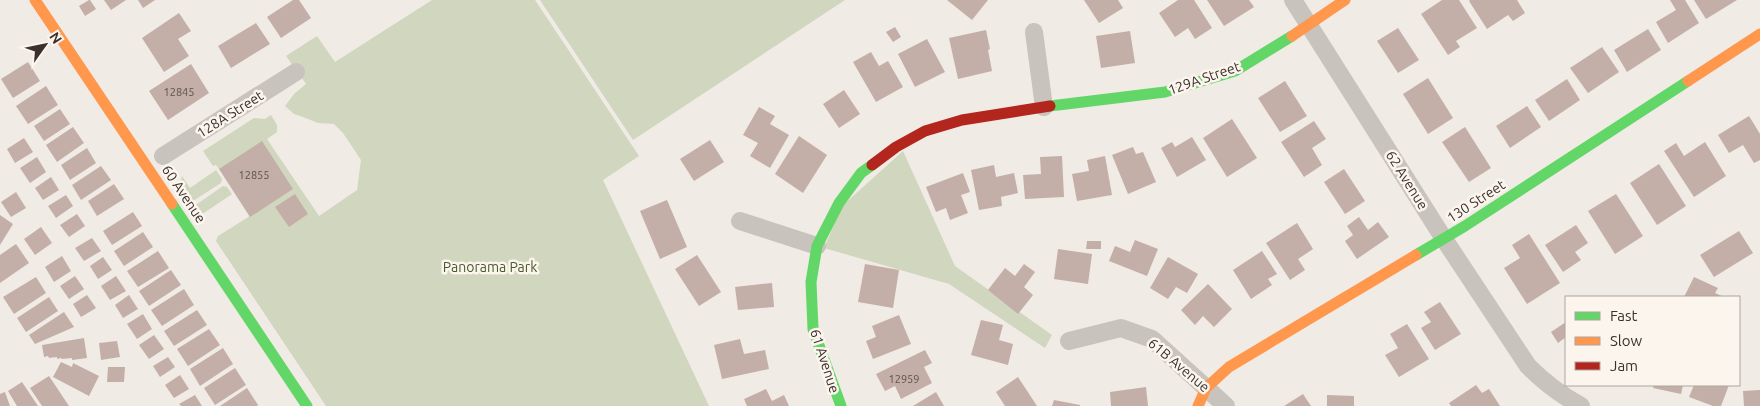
<svg xmlns="http://www.w3.org/2000/svg" width="1760" height="406" font-family="Ubuntu,sans-serif">
<style>
.green{fill:#d1d6bf}
.building{fill:#c3afa7}
.lines{fill:none;stroke-linecap:round;stroke-linejoin:round}
.street{stroke:#c9c3be;stroke-width:18}
.fast{stroke:#63d668;stroke-width:11}
.slow{stroke:#ff974d;stroke-width:11}
.jam{stroke:#b3261e;stroke-width:11}
.labels{text-anchor:middle;dominant-baseline:central;stroke-width:5;stroke-linejoin:round;paint-order:stroke}
.number-label{font-size:11px;fill:#5d504a}
.street-label{font-size:14px;fill:#3b302b;stroke:#fbf5ee}
.park-label{font-size:14px;fill:#4a5a2e;stroke:#fbf5ee}
</style>
<rect width="100%" height="100%" fill="#f0ebe5"/>
<path class="green" d="M432 0H535L639 156 603 180 709 406H326L216 241 218 236 293 189 219 169 216 165 213 166 203 151 254 118 265 119 271 115 277 125V132L267 139 319 216 357 190 361 160 343 133 334 124 318 123 303 117 294 114 285 106 294 94 306 84 286 56 317 36 335 62Z
M540 0H845L633 140Z
M903 151 955 266 1052 335 1045 348 949 284 824 248 842 206Z
M216 170 222 179 221 183 190 203 183 192 186 189 181 180 182 176 190 188Z
M223 186 227 187 232 194 204 213 198 214 193 207Z"/>
<path class="building" d="M89 0H90L96 9 85 16 79 6Z
M104 0H126L111 10Z
M138 0H155L143 8Z
M293 0H299L311 18 281 38 267 17Z
M947 0H988L972 20Z
M1084 0H1118L1123 8 1099 23Z
M1178 0H1194L1212 28 1195 39 1188 28 1175 37 1159 13Z
M1207 0H1249L1254 7 1224 26Z
M1442 0H1459L1477 28 1456 41 1460 47 1448 55 1421 14Z
M1470 0H1517L1525 13 1513 21 1508 15 1487 29 1469 1Z
M1670 0H1685L1699 23 1668 43 1656 22 1676 10Z
M1694 0H1737L1706 19Z
M179 13 191 31 178 39 189 56 164 72 142 38Z
M256 23 270 44 231 68 218 46Z
M895 27 901 37 893 42 886 32Z
M1398 28 1419 60 1398 73 1377 41Z
M1648 29 1661 50 1627 72 1614 50Z
M986 30 990 49 988 50 992 71 958 79 949 38Z
M1130 31 1135 63 1101 68 1096 36Z
M927 39 945 72 915 87 898 54Z
M1602 47 1619 72 1588 93 1570 68Z
M871 52 879 66 888 61 903 87 876 102 853 62Z
M28 62 40 81 13 98 1 79Z
M191 64 209 93 168 120 149 91Z
M1428 78 1453 118 1428 134 1403 94Z
M1567 79 1580 100 1549 121 1535 100Z
M1285 81 1307 116 1280 132 1258 98Z
M46 86 58 105 28 124 16 106Z
M844 90 860 114 839 128 823 104Z
M1527 106 1541 127 1510 148 1496 126Z
M759 107 775 116 770 124 789 135 770 168 750 156 758 143 743 135Z
M60 109 70 124 44 141 34 126Z
M1749 116 1760 134V160L1754 163 1743 145 1729 153 1718 135Z
M1232 119 1257 158 1227 177 1203 138Z
M1314 121 1326 139 1312 148 1322 165 1304 177 1281 142Z
M73 127 84 143 57 162 46 145Z
M1465 127 1491 168 1469 182 1442 142Z
M799 136 827 155 803 193 775 174Z
M1192 137 1206 160 1177 177 1161 148 1172 142 1175 147Z
M24 138 33 152 15 163 7 149Z
M710 140 724 162 694 181 680 159Z
M262 141 293 189 250 217 219 169Z
M1705 142 1726 176 1694 197 1664 151 1676 143 1684 156Z
M1133 147 1136 154 1143 152 1156 182 1128 194 1112 155Z
M87 148 96 163 70 180 61 165Z
M1062 156 1064 197 1025 199 1023 175 1041 174 1040 157Z
M1105 156 1112 195 1077 201 1072 174 1089 171 1087 160Z
M37 157 46 172 30 183 20 168Z
M1659 164 1686 206 1657 225 1630 183Z
M994 165 996 177 1014 173 1018 193 1001 197 1002 206 979 210 971 170Z
M101 166 111 180 81 200 72 185Z
M1344 169 1365 201 1345 214 1324 182Z
M963 173 970 192 961 195 968 213 950 220 946 208 936 212 926 187Z
M51 177 59 190 43 200 35 188Z
M114 184 124 199 97 216 88 201Z
M16 192 26 208 11 217 1 202Z
M295 194 308 214 289 227 275 207Z
M1616 194 1643 236 1615 254 1588 211Z
M66 195 73 206 56 218 48 206Z
M667 200 687 247 660 259 640 211Z
M133 212 142 226 112 245 103 231Z
M77 214 85 226 69 237 60 225Z
M0 215 13 224 0 245Z
M1359 217 1368 230 1378 222 1389 237 1357 259 1345 241 1353 235 1347 226Z
M1297 223 1313 249 1298 259 1305 270 1290 280 1266 243Z
M1576 225 1588 243 1575 252 1581 260 1563 272 1545 245Z
M41 227 52 243 35 255 24 239Z
M1739 231 1753 253 1714 277 1700 255Z
M143 232 153 247 124 266 114 251Z
M1529 234 1560 283 1527 304 1504 268 1520 258 1512 245Z
M92 238 101 251 84 261 75 248Z
M1135 240 1158 249 1147 276 1109 261 1115 246 1130 252Z
M1087 241H1101V249H1086Z
M16 244 29 263 0 283V255Z
M1058 249 1092 254 1088 284 1054 279Z
M158 251 169 268 138 287 127 271Z
M1262 251 1277 274 1268 279 1272 285 1251 299 1233 270Z
M697 255 721 292 699 306 675 269Z
M62 256 71 271 54 282 45 267Z
M103 257 112 270 98 279 90 266Z
M1168 257 1198 274 1187 293 1176 287 1168 299 1150 288Z
M865 264 899 270 893 308 858 302Z
M1024 264 1035 272 1024 287 1033 295 1018 314 988 290 1005 268 1015 276Z
M171 270 181 285 149 306 139 291Z
M75 276 84 289 69 299 60 286Z
M116 276 126 291 110 300 101 286Z
M36 277 46 293 14 314 3 297Z
M1694 277 1718 288 1715 293 1724 297H1684Z
M772 283 774 307 738 310 735 287Z
M1208 284 1232 309 1214 327 1203 316 1195 325 1181 310Z
M184 289 194 305 162 326 151 310Z
M87 295 96 308 81 317 73 304Z
M129 295 138 309 123 318 115 305Z
M49 297 58 311 26 332 17 318Z
M1440 302 1461 334 1435 350 1421 328 1431 322 1424 312Z
M197 310 207 325 174 346 164 331Z
M64 312 74 327 35 344 29 335Z
M143 314 152 329 137 339 127 324Z
M899 315 911 344 873 359 866 341 876 337 872 326Z
M981 320 1003 325 999 340 1013 344 1008 365 971 355Z
M1566 322V337L1558 343 1551 332Z
M1407 324 1429 359 1399 377 1385 355 1398 348 1390 334Z
M209 329 220 345 188 366 177 349Z
M154 335 164 349 149 359 139 345Z
M84 338 87 358 72 360V358L62 359 61 358 57 359V357L49 358 48 356 44 357 42 345Z
M740 339 744 354 765 350 769 369 722 379 714 345Z
M117 341 120 357 101 360 99 343Z
M223 348 233 364 200 386 190 369Z
M925 350 932 363 924 367 932 383 901 399 895 386 885 391 876 374Z
M168 357 175 367 160 377 153 366Z
M61 362 72 367 73 363 99 376 89 396 53 377Z
M108 367H125L124 382H107Z
M235 368 246 385 215 405 204 388Z
M180 375 189 389 174 398 165 385Z
M49 376 69 406H42L30 388Z
M1018 377 1037 406H1005L996 392Z
M22 382 38 406H17L8 391Z
M1476 385 1482 393 1489 389 1500 406H1451L1449 403Z
M1654 385H1683L1681 394 1653 388Z
M1694 385H1729L1721 406H1713L1689 397Z
M1146 387 1148 406H1111L1110 392Z
M247 388 258 405 257 406H220Z
M766 389 772 401 784 395 789 406H747L744 399Z
M1760 390V406H1744L1743 391Z
M5 392 10 406H0V394Z
M936 392 944 406H913Z
M1303 394 1311 406H1284Z
M195 395 202 406H181L179 404Z
M1327 395 1354 396V406H1327Z
M1054 400 1080 405V406H1052Z"/>
<g class="lines">
<path class="street" d="M1293 0 1444 239 1528 366C1544 382 1561 395 1581 406
M1034 32 1044 107
M163 156 296 72
M740 221 817 246
M1069 341 1121 328 1152 339 1226 406"/>
<path class="fast" d="M1050 106 1165 92 1235 71 1292 36
M172 204 307 406
M1416 255 1465 226 1688 81
M841 406 813 329 811 282 817 246 839 203 861 173 872 165"/>
<path class="slow" d="M35 0 172 204
M1292 36 1345 0
M1688 81 1760 34
M1198 406 1206 388 1229 367 1416 255"/>
<path class="jam" d="M872 165 896 147 925 131 962 120 1050 106"/>
</g>
<g class="labels">
<g class="number-label">
<text x="179" y="92">12845</text>
<text x="254" y="175">12855</text>
<text x="904" y="379">12959</text>
</g>
<g class="street-label">
<text transform="translate(1204 78) rotate(-19)">129A Street</text>
<text transform="translate(230 114) rotate(-32)">128A Street</text>
<text transform="translate(1407 180) rotate(58)">62 Avenue</text>
<text transform="translate(184 194) rotate(56)">60 Avenue</text>
<text transform="translate(1476 201) rotate(-33)">130 Street</text>
<text transform="translate(825 361) rotate(72)">61 Avenue</text>
<text transform="translate(1179 365) rotate(40)">61B Avenue</text>
</g>
<g class="park-label">
<text x="490" y="267">Panorama Park</text>
</g>
</g>
<rect x="1565" y="296" width="175" height="90" fill="#fbf5ee" stroke="#aea6a0"/>
<rect x="1575" y="312" width="25" height="8" fill="#63d668" stroke="#aea6a0"/>
<text x="1610" y="321" font-size="15" fill="#3b302b">Fast</text>
<rect x="1575" y="337" width="25" height="8" fill="#ff974d" stroke="#aea6a0"/>
<text x="1610" y="346" font-size="15" fill="#3b302b">Slow</text>
<rect x="1575" y="362" width="25" height="8" fill="#b3261e" stroke="#aea6a0"/>
<text x="1610" y="371" font-size="15" fill="#3b302b">Jam</text>
<g transform="translate(45 45) rotate(57)" stroke="#fbf5ee" stroke-width="4" paint-order="stroke">
<path d="M0-4L9 19L0 12L-9 19Z" fill="#3b302b"/>
<text y="-8" font-size="14" font-weight="bold" text-anchor="middle" fill="#3b302b">N</text>
</g>
</svg>
